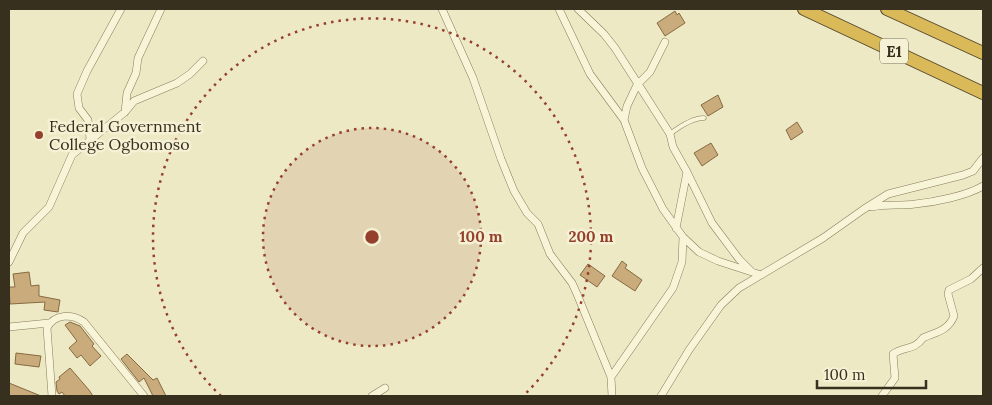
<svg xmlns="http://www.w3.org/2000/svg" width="992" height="405" font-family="Lora,serif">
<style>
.building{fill:#caab7c;stroke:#866a42}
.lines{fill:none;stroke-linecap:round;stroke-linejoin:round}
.service-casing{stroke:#887b5b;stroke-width:5}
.minor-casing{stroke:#887b5b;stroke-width:8}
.motorway-casing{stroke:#56482f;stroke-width:14}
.service{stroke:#f8f4d8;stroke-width:4}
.minor{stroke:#f8f4d8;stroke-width:7}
.motorway{stroke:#dab958;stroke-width:12}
.ring{fill:none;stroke:#95402d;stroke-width:2.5;stroke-dasharray:2.5 5}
.poi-dot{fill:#95402d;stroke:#f5f1d4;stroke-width:2}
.labels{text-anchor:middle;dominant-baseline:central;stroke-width:5;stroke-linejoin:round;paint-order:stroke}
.shield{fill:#f5f1d4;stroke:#716a55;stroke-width:1}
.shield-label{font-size:15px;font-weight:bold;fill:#38301f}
.poi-label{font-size:16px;fill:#38301f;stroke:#f5f1d4;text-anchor:start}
.centre{fill:#95402d;stroke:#f5f1d4;stroke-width:2.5}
.ring-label{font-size:15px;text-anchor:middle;font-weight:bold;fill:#95402d;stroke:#f5f1d4;stroke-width:5;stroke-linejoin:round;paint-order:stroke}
</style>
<rect width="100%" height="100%" fill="#ede9c5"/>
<path class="building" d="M675 11 677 15 679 13 685 23 665 36 657 23Z
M718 95 723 107 708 116 701 105Z
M797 122 803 132 791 140 786 130Z
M711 143 718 155 702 166 694 153Z
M622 261 627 265 625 268 642 280 635 291 612 276Z
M588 264 605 276 597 287 580 275Z
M29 272 31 286 39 285V296L60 300 58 312 44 310 45 302 10 304 9 287H15L13 274Z
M70 322 80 326 94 344 92 346 101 356 90 366 81 355 77 358 69 348 77 341 65 325Z
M16 353 41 356 39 367 15 364Z
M127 354 153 380 157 378 166 396H153L144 378 139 382 121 359Z
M70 368 89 390 93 396H65L62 392 59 394 57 391 56 382 60 379 59 377Z
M9 383 41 396H9Z"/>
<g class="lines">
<defs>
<path id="service" d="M670 134C679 127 692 118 704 118"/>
<path id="minor" d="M442 9 473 78 501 159 514 191 527 213 538 224 550 254 572 283 577 294 611 377 612 396
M559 9 590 74 624 120 642 168 663 209 683 237 699 252 718 261 761 275
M578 9 604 34 615 48 670 134 673 147 687 172 712 223 739 259 751 271
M125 112 127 93 136 73 138 58 161 9
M624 120 627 106 637 85 650 72 665 42
M90 139 88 120 79 108 77 94 87 71 121 9
M872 207C886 204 900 206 915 204 935 202 966 196 983 186
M676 228 687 172
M9 262 23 233 49 207 72 155 125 112 134 101 177 83 190 74 203 61
M9 327 49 323
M611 377 673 288 682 262 683 237
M52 396 47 328C54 314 72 313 84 322L144 396
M372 396 385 388
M661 396 689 350 721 305 739 288 823 238 864 209 888 194 963 175 973 171 983 158
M882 396 895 378 893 354C903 346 914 351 923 338 936 332 948 331 954 316L948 294 949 290 971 279 983 268"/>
<path id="motorway" d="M804 9 983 93
M887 9 983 53"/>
</defs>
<use href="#service" class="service-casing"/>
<use href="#minor" class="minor-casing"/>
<use href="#motorway" class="motorway-casing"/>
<use href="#service" class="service"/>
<use href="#minor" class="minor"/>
<use href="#motorway" class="motorway"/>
</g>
<circle cx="372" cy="237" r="109" fill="#95402d" fill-opacity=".12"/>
<g class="ring">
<circle cx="372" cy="237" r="109"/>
<path d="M221 396A219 219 0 1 1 523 396"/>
</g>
<circle class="poi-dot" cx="39" cy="135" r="5"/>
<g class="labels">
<rect class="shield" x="880" y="38.5" width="28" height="25" rx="4"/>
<g class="shield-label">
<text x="894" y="51">E1</text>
</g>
<g class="poi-label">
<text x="49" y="126">Federal Government<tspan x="49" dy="18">College Ogbomoso</tspan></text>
</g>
</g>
<circle cx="372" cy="237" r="8" class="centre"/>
<g class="ring-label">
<text x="481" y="242">100 m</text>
<text x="591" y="242">200 m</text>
</g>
<rect width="992" height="405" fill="none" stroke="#38301f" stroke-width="20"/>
<path d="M817 380v8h109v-8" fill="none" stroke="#38301f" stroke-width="2.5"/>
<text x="824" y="380" font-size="15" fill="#38301f" stroke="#f5f1d4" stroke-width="4" paint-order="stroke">100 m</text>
</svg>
